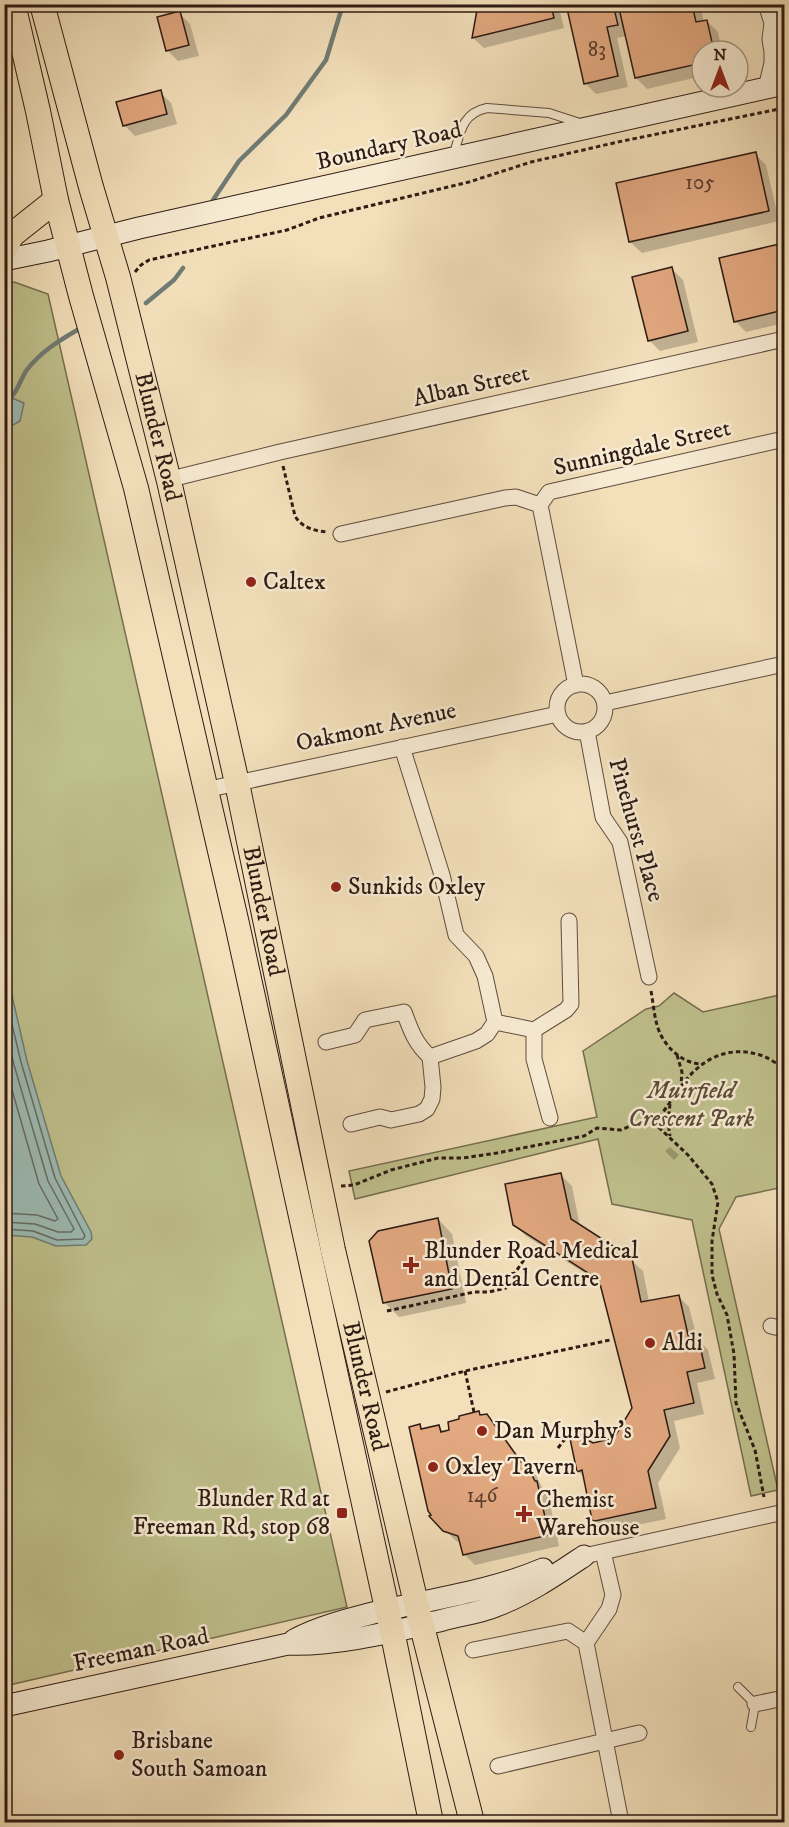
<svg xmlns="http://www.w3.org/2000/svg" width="789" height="1827" font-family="'IM FELL DW Pica',serif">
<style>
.green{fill:#bfc18d;stroke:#766e50;stroke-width:1.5}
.water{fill:#9cbcb5;stroke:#707c75;stroke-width:1.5}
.shadow{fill:#0003}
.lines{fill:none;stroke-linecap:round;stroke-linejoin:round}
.shore{stroke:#656c64;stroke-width:1.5}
.stream{stroke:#707c75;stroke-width:4.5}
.building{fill:#e2a880;stroke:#2e1b14;stroke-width:1.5}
.lane-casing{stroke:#5f4c3e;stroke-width:10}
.street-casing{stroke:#5f4c3e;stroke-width:17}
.secondary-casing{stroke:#2e1b14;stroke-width:23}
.primary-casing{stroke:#2e1b14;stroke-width:26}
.path{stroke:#2e1b14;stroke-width:3;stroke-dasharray:4.5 3;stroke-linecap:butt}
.lane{stroke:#f7ebd3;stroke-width:8}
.street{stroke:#f7ebd3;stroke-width:15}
.secondary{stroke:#f7ebd3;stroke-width:21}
.primary{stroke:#f3e0bb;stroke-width:24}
.poi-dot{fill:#8f2418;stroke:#f7ebd3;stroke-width:2}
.labels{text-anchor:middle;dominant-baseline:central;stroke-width:5;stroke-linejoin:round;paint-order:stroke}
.number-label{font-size:21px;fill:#5b3e2f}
.street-label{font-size:24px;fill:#2e1b14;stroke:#f7ebd3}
.poi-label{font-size:24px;fill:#2e1b14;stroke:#f7ebd3;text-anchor:start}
.park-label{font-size:24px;font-style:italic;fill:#5a4d38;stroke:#f7ebd3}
</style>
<rect width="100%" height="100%" fill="#f3e0bb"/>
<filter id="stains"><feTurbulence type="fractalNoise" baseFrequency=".00333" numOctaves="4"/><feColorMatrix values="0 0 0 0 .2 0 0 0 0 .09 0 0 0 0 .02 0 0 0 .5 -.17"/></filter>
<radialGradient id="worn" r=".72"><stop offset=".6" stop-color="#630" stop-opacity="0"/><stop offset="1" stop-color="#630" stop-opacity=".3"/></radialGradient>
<path class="green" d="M14 282 48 294 347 1607 5 1686 4 284Z
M674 993 703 1012 784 994V1187L736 1197 719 1229 778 1490 751 1496 692 1220 612 1204 598 1139 355 1199 349 1171 597 1117 583 1051 646 1009 659 1006Z"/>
<path class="water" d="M12 398 24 403 20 421 5 430V400Z
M5 977 11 991 27 1061 61 1176 91 1232 92 1239 86 1245 56 1246 32 1237 5 1235Z"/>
<path class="shadow" d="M480 4H558L564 28 484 48 473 38Z
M568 4H700L704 22 707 21 718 32 722 51H702V76L647 89 636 78 627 36 617 38 628 87 596 94 585 83Z
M179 13 190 24 199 56 178 61 167 50Z
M160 92 171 103 177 124 135 136 124 125Z
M755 154 766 165 779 221 642 253 630 242Z
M784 245V323L746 332 735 321 720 259Z
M672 269 683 280 698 342 660 351 649 340Z
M670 1147 679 1155 674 1160 665 1151Z
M561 1175 572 1186 580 1227 631 1260 643 1271 649 1302 678 1296 689 1307 697 1338 708 1350 715 1379 697 1383 704 1414 674 1421 680 1448 658 1483 666 1519 607 1531 594 1519 585 1478 578 1471 592 1445 614 1439 633 1409 602 1284 526 1236 515 1225Z
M438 1219 452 1234 466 1303 399 1317 384 1302Z
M479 1413 482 1416 486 1415 497 1426 523 1463 535 1473 543 1489 548 1494 559 1546 475 1565 464 1554 461 1543 456 1541 431 1516 420 1426 424 1430 438 1426 444 1432 451 1431Z"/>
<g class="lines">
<path class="shore" d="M4 991 21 1062 55 1178 85 1236 83 1239 57 1240 33 1231 4 1229
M4 1023 14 1065 48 1181 74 1229 71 1232H58L35 1224 4 1222
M4 1062 39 1184 58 1219 55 1221 37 1215 4 1213"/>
<path class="stream" d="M213 200 239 161 286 115 326 60 343 4
M146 303 174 280 183 268
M4 402C17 396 19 382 26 371 40 352 60 340 79 329"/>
</g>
<path class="building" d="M478 4H551L554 18 472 38Z
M566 4H613L618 25 607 27 618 76 584 84Z
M618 4H692L696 22 707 20 714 51H702V63L635 78Z
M180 11 189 45 166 51 157 17Z
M161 90 167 114 123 126 116 102Z
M756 152 769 211 629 242 616 183Z
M784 243V310L734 322 719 258Z
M672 267 688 331 648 341 632 277Z
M561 1173 571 1219 632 1258 641 1302 679 1295 689 1339 698 1337 705 1368 687 1372 694 1403 664 1410 670 1436 648 1471 656 1508 595 1521 592 1520 582 1470 577 1472 569 1434 576 1433 593 1443 614 1438 632 1408 599 1280 513 1225 505 1184Z
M438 1218 452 1289 383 1303 369 1241 378 1231Z
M479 1411 480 1415 487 1414 521 1462 524 1460 535 1481H537L549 1535 463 1555 458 1536 443 1531 429 1516 431 1515 428 1511 409 1427 420 1424 421 1429 439 1425 441 1432 449 1430 448 1422 459 1419V1416Z"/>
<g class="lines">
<defs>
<path id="lane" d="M454 154C460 133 462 113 487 108L549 113 583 124
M738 1687 755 1704 751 1727"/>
<path id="street" d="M766 4 772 23 770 39 772 52V63L766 88
M772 23 784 41
M169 481 175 478 280 452 784 339
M540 505 549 492 784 439
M540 505 576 685
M341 534 505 498 516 497 540 505
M557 708a24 24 0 1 1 48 0a24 24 0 1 1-48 0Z
M605 703 784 664
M587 731 603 817 620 842 649 977
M402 747 442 875 456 935 476 956 485 976 495 1022
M205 790 558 714
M326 1042 355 1035 365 1020 404 1012C411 1031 415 1043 430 1057L433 1087 432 1099 427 1109 419 1114 391 1120 380 1117 351 1124
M430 1057 476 1041 487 1034 495 1022 534 1030
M550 1118 534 1059V1030L566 1010 571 1004 569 921
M771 1326 784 1329
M584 1556 784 1512
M586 1643 609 1609 613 1595 603 1552
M473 1650 568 1631 586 1643 621 1822
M755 1704 784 1698
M498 1766 639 1733"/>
<path id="secondary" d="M4 260 48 251 139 228 784 84
M294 1640C318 1627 346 1620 373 1613 430 1599 489 1592 543 1569
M4 1706 288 1644C337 1646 395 1631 443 1620 461 1615 479 1613 496 1606 528 1594 557 1574 584 1556"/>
<g id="primary">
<path d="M13 4 38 111 56 200 81 296 136 488 237 924 395 1645 431 1822"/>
<path id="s1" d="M42 4 91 187 118 277 169 481 237 783 333 1250 416 1603 472 1822"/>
<path d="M4 250 12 235 56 200"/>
</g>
</defs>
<use href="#lane" class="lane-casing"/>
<use href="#street" class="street-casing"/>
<use href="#secondary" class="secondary-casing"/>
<use href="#primary" class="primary-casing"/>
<path class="path" d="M135 272 141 265 149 260 287 230 319 218 469 182 531 162 618 142 784 108
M283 466 295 516C302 528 315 531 327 532
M651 991C653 1002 654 1014 657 1025 662 1044 681 1064 702 1064
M677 1055 682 1072 681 1084
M670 1104 668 1122 670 1136
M653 1122C666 1112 672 1097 682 1085 701 1059 728 1045 760 1055 768 1057 777 1064 784 1068
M341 1186 354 1185 391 1170 438 1158H463L497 1153 584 1136 597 1128 621 1130 637 1123 653 1122 688 1155 712 1184 718 1202 712 1241V1275L717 1294 727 1315 734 1354 736 1403 755 1450 764 1497
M387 1311 474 1292H489L506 1288 503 1276 515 1273 534 1245
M465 1371 474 1412
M386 1392 465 1371 610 1340
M558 1448 565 1439"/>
<use href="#lane" class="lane"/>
<use href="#street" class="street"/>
<use href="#secondary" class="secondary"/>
<use href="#primary" class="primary"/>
</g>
<g class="poi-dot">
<circle cx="251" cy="582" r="6"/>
<circle cx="336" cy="887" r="6"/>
<path d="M408 1256h6v6h6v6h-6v6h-6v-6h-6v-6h6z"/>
<circle cx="650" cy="1343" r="6"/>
<circle cx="482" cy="1431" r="6"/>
<circle cx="433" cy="1467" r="6"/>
<rect x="336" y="1507" width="12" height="12" rx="3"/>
<path d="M521 1505h6v6h6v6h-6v6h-6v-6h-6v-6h6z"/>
<circle cx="119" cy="1755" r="6"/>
</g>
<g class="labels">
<g class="number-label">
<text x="597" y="50">83</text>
<text x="700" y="183">105</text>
<text x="482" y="1496">146</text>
</g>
<g class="street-label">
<text transform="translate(389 146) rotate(-13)">Boundary Road</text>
<text transform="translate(471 386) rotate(-13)">Alban Street</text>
<text stroke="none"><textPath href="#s1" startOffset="448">Blunder Road</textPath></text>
<text transform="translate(642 448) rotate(-13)">Sunningdale Street</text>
<text transform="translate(376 727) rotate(-12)">Oakmont Avenue</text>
<text transform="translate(636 830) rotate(74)">Pinehurst Place</text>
<text stroke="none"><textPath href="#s1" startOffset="934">Blunder Road</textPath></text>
<text stroke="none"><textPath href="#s1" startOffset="1420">Blunder Road</textPath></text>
<text transform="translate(141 1650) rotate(-12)">Freeman Road</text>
</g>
<g class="poi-label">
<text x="263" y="582">Caltex</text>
<text x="348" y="887">Sunkids Oxley</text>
<text x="424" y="1251">Blunder Road Medical<tspan x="424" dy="28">and Dental Centre</tspan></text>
<text x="662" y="1343">Aldi</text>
<text x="494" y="1431">Dan Murphy's</text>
<text x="445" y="1467">Oxley Tavern</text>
<text x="330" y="1499" text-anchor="end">Blunder Rd at<tspan x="330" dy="28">Freeman Rd, stop 68</tspan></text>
<text x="536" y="1500">Chemist<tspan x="536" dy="28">Warehouse</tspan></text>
<text x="131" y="1741">Brisbane<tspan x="131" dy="28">South Samoan</tspan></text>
</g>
<g class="park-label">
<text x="691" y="1091">Muirfield<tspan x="691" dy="28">Crescent Park</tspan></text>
</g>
</g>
<rect width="789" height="1827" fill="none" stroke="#f3e0bb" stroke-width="24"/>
<rect x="6" y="6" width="777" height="1815" fill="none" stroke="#2e1b14" stroke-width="3"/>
<rect x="12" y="12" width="765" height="1803" fill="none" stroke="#2e1b14" stroke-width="1.5"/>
<g transform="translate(720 69)"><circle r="28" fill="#f7ebd3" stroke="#a79887" stroke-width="1.5"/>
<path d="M0-4.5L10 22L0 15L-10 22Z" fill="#8f2418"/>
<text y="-9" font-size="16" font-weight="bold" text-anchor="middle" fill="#2e1b14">N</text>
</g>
<rect width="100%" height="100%" filter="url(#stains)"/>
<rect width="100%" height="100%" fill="url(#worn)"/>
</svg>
